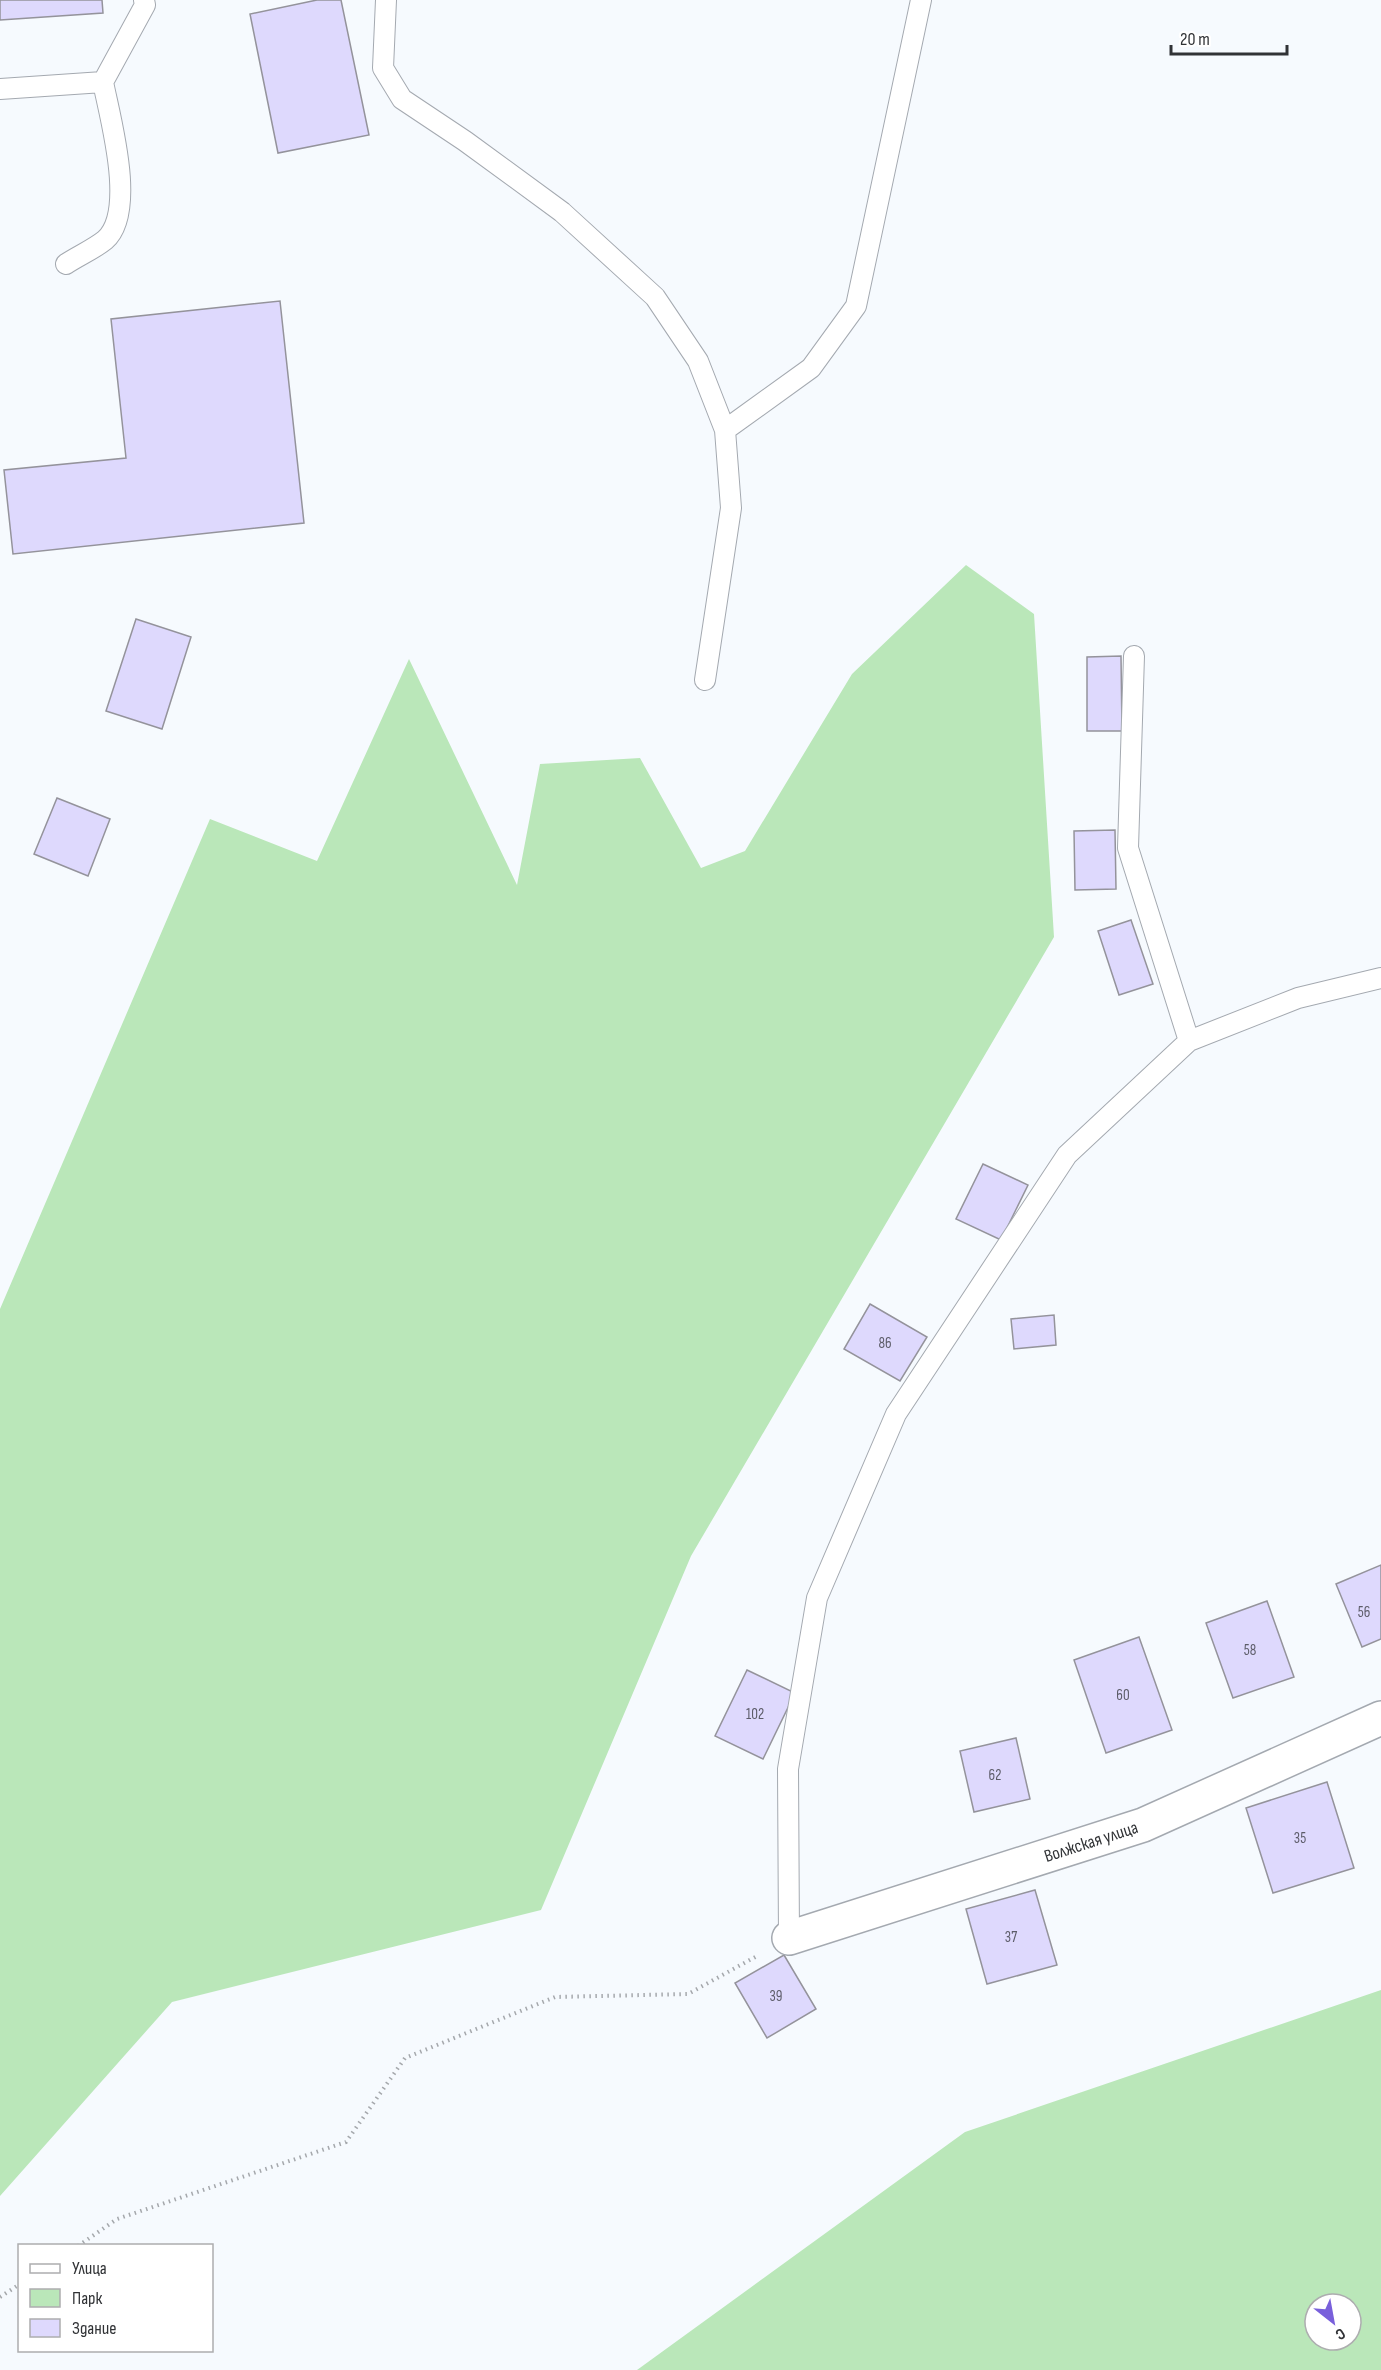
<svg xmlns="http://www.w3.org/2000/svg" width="1381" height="2370" font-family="'Sofia Sans Condensed',sans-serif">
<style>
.green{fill:#bae7b9;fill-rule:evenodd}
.building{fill:#ded9fd;stroke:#94939b;stroke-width:1.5}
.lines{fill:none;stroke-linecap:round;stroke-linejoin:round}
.service-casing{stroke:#a4a9b0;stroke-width:22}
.minor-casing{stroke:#a4a9b0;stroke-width:36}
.path{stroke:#a5a8ac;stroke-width:4;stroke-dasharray:1.5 4.5;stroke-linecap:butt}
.service{stroke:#fff;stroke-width:20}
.minor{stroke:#fff;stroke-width:33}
.labels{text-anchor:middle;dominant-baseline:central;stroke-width:6;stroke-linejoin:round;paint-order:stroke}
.number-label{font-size:15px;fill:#5c5c68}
.street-label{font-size:18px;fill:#313336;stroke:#fff}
</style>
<rect width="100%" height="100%" fill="#f6fafe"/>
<path class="green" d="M966 565 1034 614 1054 937 691 1556 541 1910 172 2002 0 2196V1309L210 819 317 861 409 659 517 885 540 764 640 758 701 868 745 851 852 674Z
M1381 1990V2370H637L965 2132ZM1315 2304H1351V2340H1315Z"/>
<path class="building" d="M0 0H102L103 13 0 20Z
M317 0H341L369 135 278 153 250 14Z
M280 301 304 523 13 554 4 470 126 458 111 319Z
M136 619 191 637 162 729 106 711Z
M1121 656 1122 731H1087V657Z
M57 798 110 819 88 876 34 854Z
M1115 830 1116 889 1075 890 1074 831Z
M1131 920 1153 984 1119 995 1098 931Z
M983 1164 1028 1185 1001 1240 956 1219Z
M870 1304 927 1337 900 1381 844 1349Z
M1054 1315 1056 1345 1014 1349 1011 1319Z
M1381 1565V1639L1362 1647 1336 1584Z
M1267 1601 1294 1677 1233 1698 1206 1623Z
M1139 1637 1172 1730 1106 1753 1074 1660Z
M747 1670 795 1693 763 1759 715 1736Z
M1016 1738 1030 1799 974 1812 960 1751Z
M1327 1782 1354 1868 1273 1893 1246 1808Z
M1035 1890 1057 1965 987 1984 966 1909Z
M784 1955 816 2009 767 2038 735 1983Z"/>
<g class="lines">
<defs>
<path id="service" d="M386 0 383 68 402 99 465 141 562 212 655 297 698 361 725 430 731 508 705 680
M0 89 103 82
M66 264C78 256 94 249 105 240 137 212 110 118 103 82L145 5 144 0
M725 430 811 368 856 306 921 0
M1134 656 1128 848 1189 1041
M789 1938 788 1769 817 1598 896 1414 1067 1155 1189 1041 1298 998 1381 978"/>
<path id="minor" d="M789 1938 1143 1825 1381 1718"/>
</defs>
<use href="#service" class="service-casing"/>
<use href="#minor" class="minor-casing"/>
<path class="path" d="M78 2246 117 2219 346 2142 405 2058 555 1997 688 1994 757 1956
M0 2297 20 2284"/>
<use href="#service" class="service"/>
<use href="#minor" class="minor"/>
</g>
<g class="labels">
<g class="number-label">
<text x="885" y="1343">86</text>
<text x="1364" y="1612">56</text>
<text x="1250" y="1650">58</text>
<text x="1123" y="1695">60</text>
<text x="755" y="1714">102</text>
<text x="995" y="1775">62</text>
<text x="1300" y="1838">35</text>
<text x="1011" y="1937">37</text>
<text x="776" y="1996">39</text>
</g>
<g class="street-label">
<text transform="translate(1091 1842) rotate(-18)">Волжская улица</text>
</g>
</g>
<rect x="18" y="2244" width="195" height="108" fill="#ffffff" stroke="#adadaf" stroke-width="1.5"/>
<rect x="30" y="2264" width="30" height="9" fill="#ffffff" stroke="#adadaf" stroke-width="1.5"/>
<text x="72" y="2274" font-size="18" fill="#313336">Улица</text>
<rect x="30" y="2289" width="30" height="18" fill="#bae7b9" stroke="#adadaf" stroke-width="1.5"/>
<text x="72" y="2304" font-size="18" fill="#313336">Парк</text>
<rect x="30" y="2319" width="30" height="18" fill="#ded9fd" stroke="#adadaf" stroke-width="1.5"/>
<text x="72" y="2334" font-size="18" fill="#313336">Здание</text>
<g transform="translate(1333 2322) rotate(149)"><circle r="28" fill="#ffffff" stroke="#adadaf" stroke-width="1.5"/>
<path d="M0-4.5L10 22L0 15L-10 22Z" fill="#7960db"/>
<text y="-9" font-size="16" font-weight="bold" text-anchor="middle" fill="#313336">С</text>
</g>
<path d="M1171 45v9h116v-9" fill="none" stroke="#313336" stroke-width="3"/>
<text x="1180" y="45" font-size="18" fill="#313336" stroke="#ffffff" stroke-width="4.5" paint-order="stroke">20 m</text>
</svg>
